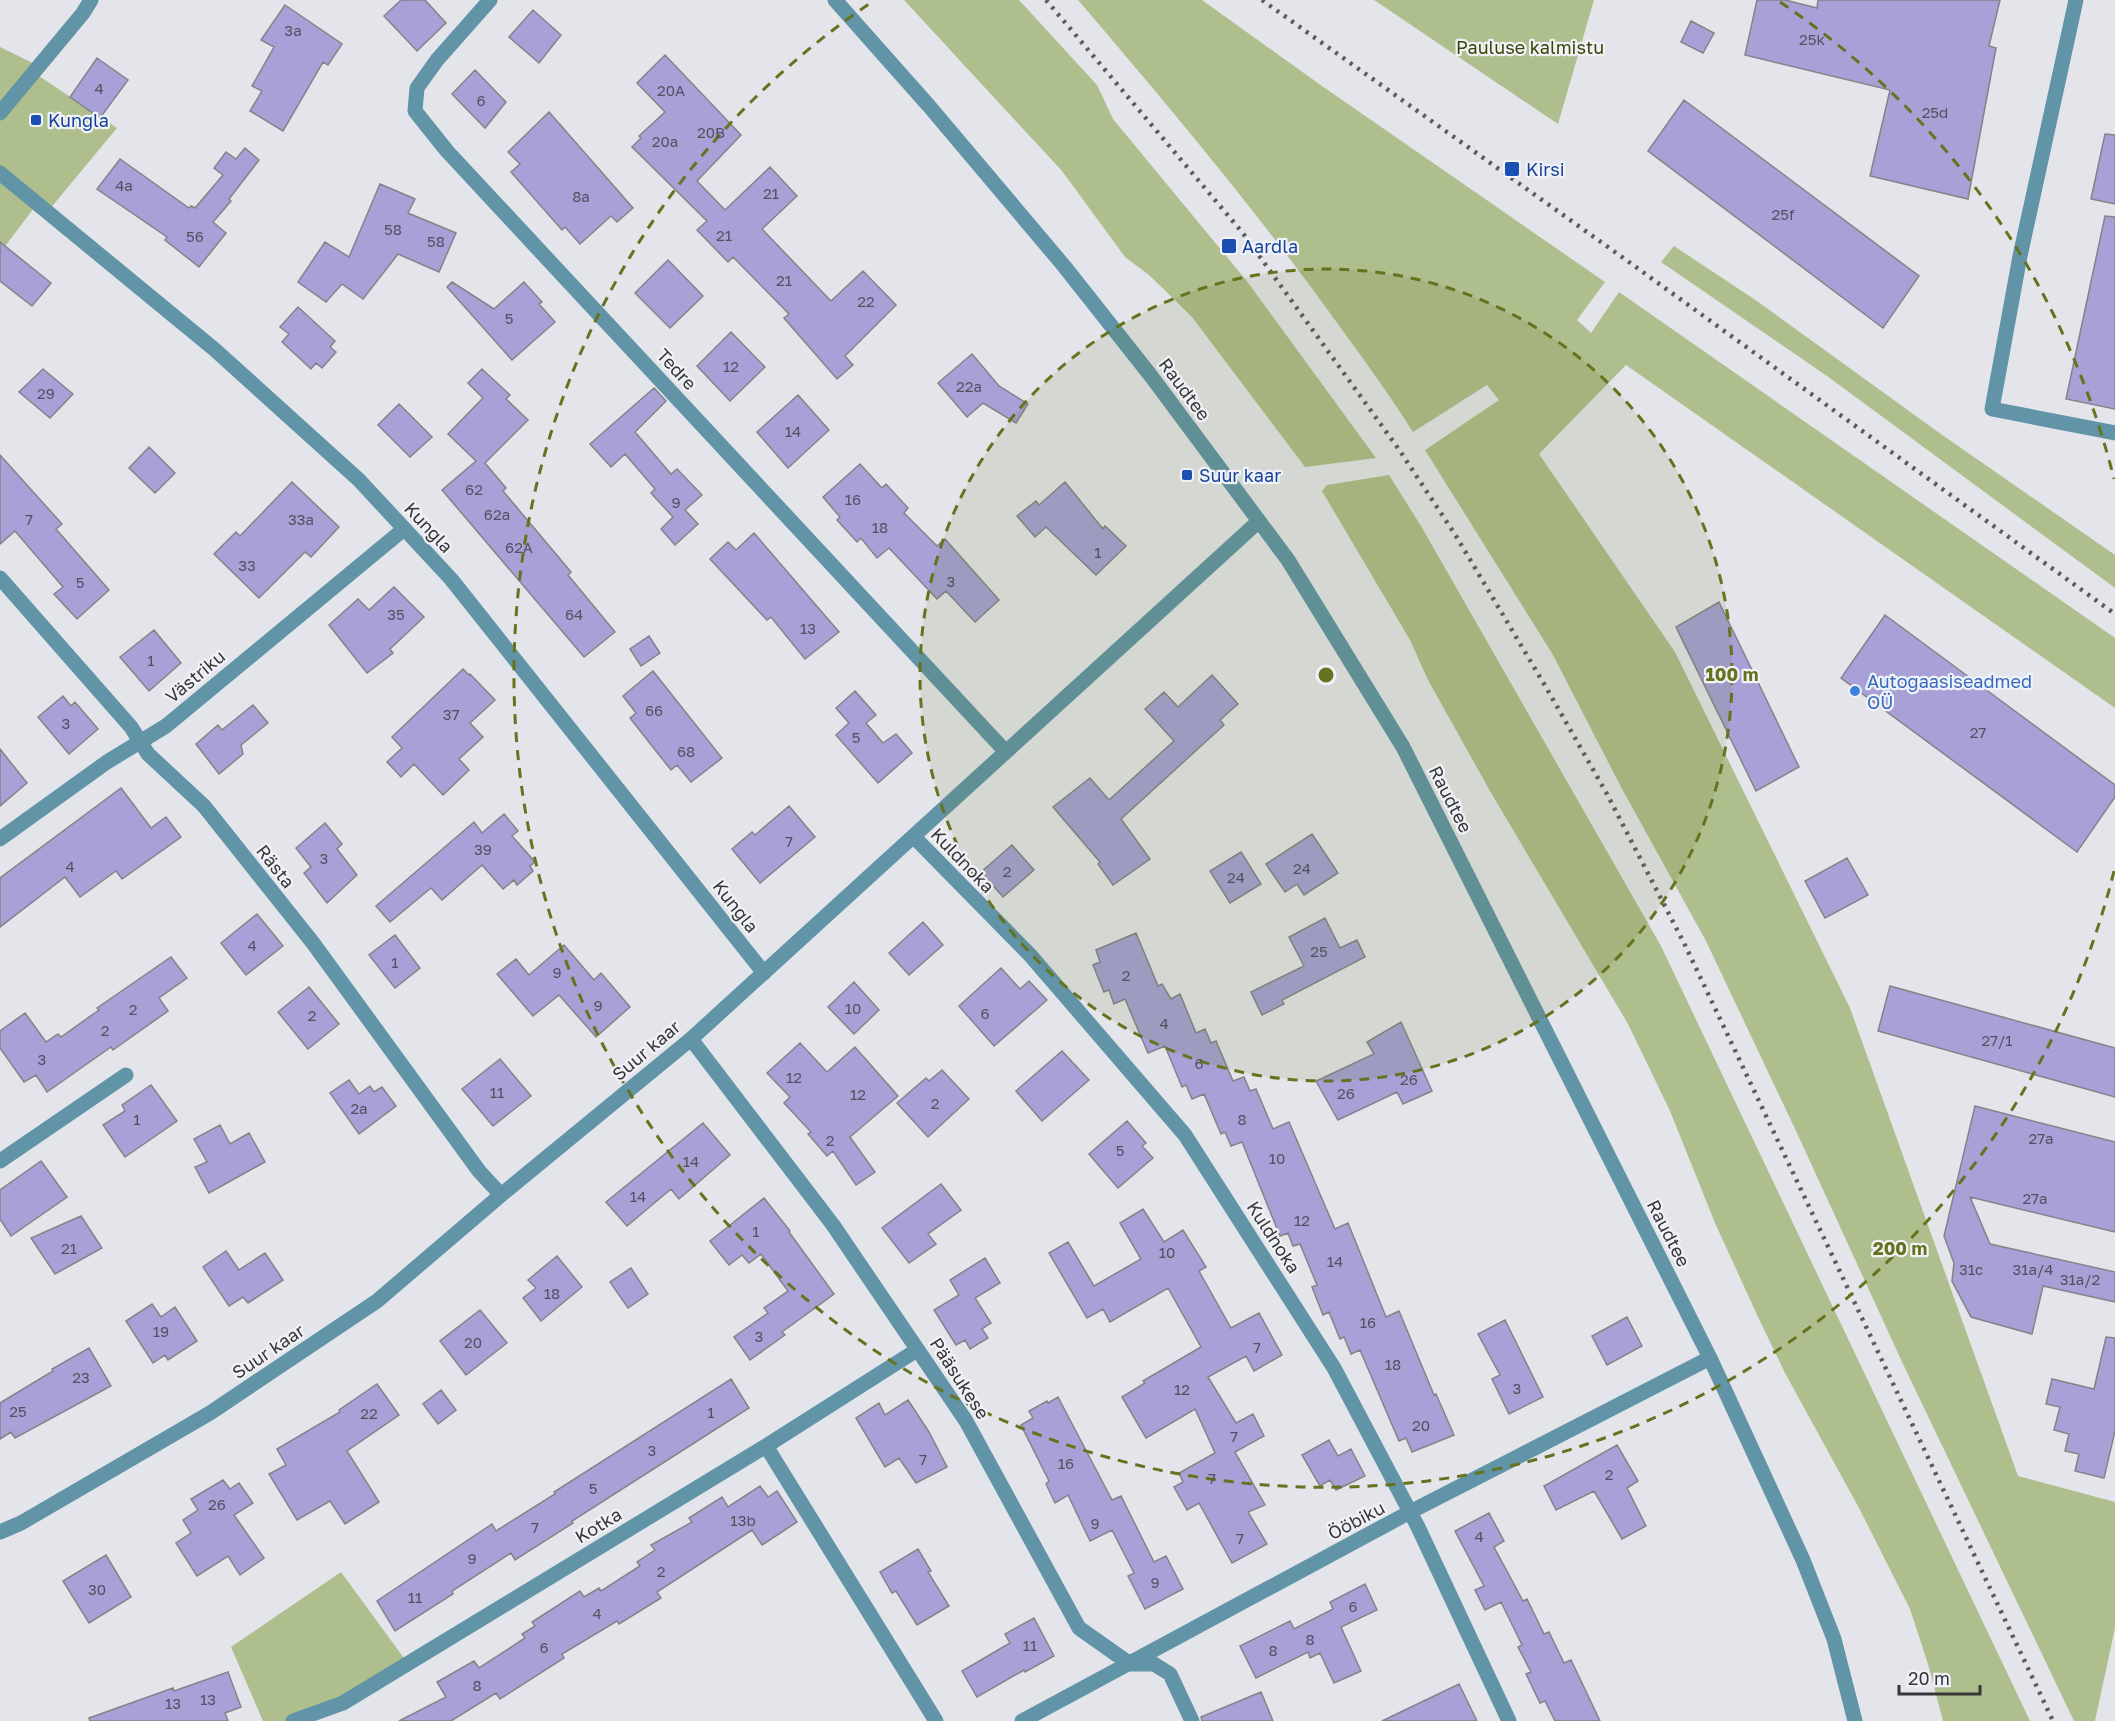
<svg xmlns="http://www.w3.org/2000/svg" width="2115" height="1721" font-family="'Golos Text',sans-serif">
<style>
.green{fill:#afbe8d}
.building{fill:#a7a1d7;stroke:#838388;stroke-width:1.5}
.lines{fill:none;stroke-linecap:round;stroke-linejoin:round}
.minor{stroke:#6094a6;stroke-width:15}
.rail{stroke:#5c5c60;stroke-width:4.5;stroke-dasharray:3 6;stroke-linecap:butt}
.ring{fill:none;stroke:#66731e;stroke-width:3;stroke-dasharray:10 8}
.transit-dot{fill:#1a4fb4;stroke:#f1f2f8;stroke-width:2}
.shop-dot{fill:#3f7fe0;stroke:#f1f2f8;stroke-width:2}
.labels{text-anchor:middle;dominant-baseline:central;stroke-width:4.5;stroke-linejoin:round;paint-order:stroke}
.number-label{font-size:15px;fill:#535261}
.park-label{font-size:18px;fill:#384503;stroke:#f1f2f8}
.transit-label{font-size:18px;fill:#164399;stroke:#f1f2f8;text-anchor:start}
.street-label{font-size:18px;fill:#37373a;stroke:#f1f2f8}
.shop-label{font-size:18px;fill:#366cbe;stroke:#f1f2f8;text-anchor:start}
.centre{fill:#66731e;stroke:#f1f2f8;stroke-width:3}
.ring-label{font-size:18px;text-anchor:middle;font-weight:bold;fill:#66731e;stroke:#f1f2f8;stroke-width:4.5;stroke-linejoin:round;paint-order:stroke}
</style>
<rect width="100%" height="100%" fill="#e4e5eb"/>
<path class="green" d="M904 0H1019L1097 85 1113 119 1246 280 1376 458 1305 467 1192 317 1149 275 1125 257 1062 171Z
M1078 0H1202L1322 86 1605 282 1577 320 1591 333 1619 292 2115 638V708L1626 365 1539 454 1675 652 1850 1008 2018 1476 2115 1502V1628L2095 1721H2074L1903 1364 1797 1133 1706 941 1621 787 1553 655 1425 450 1499 400 1487 385 1413 432C1389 394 1362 357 1335 320 1255 209 1167 104 1078 0Z
M1374 0H1594L1558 124Z
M0 47 41 67 36 74 117 128 44 216 34 208 0 253Z
M1674 246 1757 301 1938 432 2115 555V588L1827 376 1661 262Z
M1389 475 1421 526 1661 946 2030 1721H1943L1928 1664 1910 1609 1859 1508 1785 1373 1759 1319 1715 1223 1670 1111 1628 1024 1490 791 1428 680 1410 640 1322 491 1327 485Z
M341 1572 409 1665 308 1721H263L231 1647Z"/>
<path class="building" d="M401 0H425L446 23 417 51 384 16Z
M1757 0H1785L1817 8 1818 0H2000L1989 46 1996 48 1968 199 1870 176 1890 90 1745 55Z
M285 5 342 44 328 65 323 62 283 131 250 111 262 91 252 86 274 47 261 40Z
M533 10 561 35 539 63 509 37Z
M1691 21 1714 33 1703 53 1681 42Z
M665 55 741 135 697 181 725 210 770 167 797 196 762 229 831 301 863 271 896 305 845 356 853 365 837 379 784 318 789 314 733 257 728 262 697 230 707 221 632 147 641 138 639 136 665 112 637 83Z
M97 58 128 80 100 118 70 97Z
M475 70 506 102 485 128 452 94Z
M1684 100 1919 276 1883 328 1648 151Z
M549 112 633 208 617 222 611 216 580 244 565 227 562 230 511 172 520 164 508 152Z
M2105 134 2115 135V204L2091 199Z
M245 148 259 160 229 199 231 201 213 222 226 233 199 267 165 240 167 237 97 189 120 159 189 208 191 206 195 208 223 175 214 168 226 152 236 159Z
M380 184 415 199 408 213 456 233 439 272 398 254 363 299 342 284 326 302 298 282 325 242 349 257Z
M2105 216 2115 217V409L2066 399Z
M0 242 51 283 32 306 0 281Z
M668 260 703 296 670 328 635 293Z
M452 282 494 309 524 282 542 302 539 304 555 322 512 360 447 287Z
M298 307 335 341 330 347 336 352 322 368 316 363 311 369 282 342 289 334 280 327Z
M731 332 765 367 730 401 697 366Z
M972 354 999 386 1028 404 1016 423 983 403 967 417 938 383Z
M43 369 73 394 50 418 19 392Z
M482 369 510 395 506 399 528 420 485 463 506 488 503 491 571 572 568 575 615 632 584 657 442 490 476 461 448 434 483 398 468 383Z
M654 388 666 401 635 432 671 474 677 469 702 495 685 510 698 524 675 545 661 529 673 517 651 493 655 489 625 454 611 467 590 444Z
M798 395 829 430 788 468 757 432Z
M399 404 432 437 410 457 378 425Z
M149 447 175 473 155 493 129 468Z
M0 455 62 524 56 529 109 590 77 619 54 594 63 587 15 531 0 544Z
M860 464 882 488 886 484 908 508 904 513 937 546 945 539 999 600 975 622 946 591 937 599 889 548 877 558 861 538 857 542 837 520 840 517 823 497Z
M292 482 339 527 311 557 305 552 259 598 214 554 236 532 240 536Z
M1065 482 1103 529 1105 526 1126 546 1096 575 1046 527 1035 537 1017 516 1036 501 1039 505Z
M754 533 839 632 805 659 771 617 767 620 710 559 728 542 736 550Z
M394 587 424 617 390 649 393 653 367 673 329 625 358 599 369 610Z
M1719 602 1799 767 1756 791 1676 627Z
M1885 615 2115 785V797L2077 852 1841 678Z
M154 630 181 663 149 691 120 657Z
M649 636 660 653 641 666 630 649Z
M463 669 469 675 470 674 495 700 470 723 483 737 459 759 469 770 443 795 414 764 401 777 387 762 402 748 392 737Z
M653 671 722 758 691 782 677 765 671 770 630 718 636 713 623 696Z
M1212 675 1238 704 1220 720 1224 725 1121 819 1150 859 1113 885 1098 864 1100 862 1053 807 1090 778 1109 800 1174 741 1145 709 1164 692 1178 707Z
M855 691 876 715 866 723 883 743 896 734 912 753 878 783 836 735 849 723 836 708Z
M63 696 71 706 75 702 98 729 69 754 38 717Z
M253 705 268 723 241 745 243 754 219 774 196 744 218 725 222 730Z
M0 749 27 783 0 806Z
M121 788 151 828 166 817 181 837 122 879 116 871 80 897 65 877 0 927V878Z
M789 806 815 837 760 883 732 849 752 832 755 835Z
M504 814 518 831 512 836 535 862 530 866 533 871 517 885 514 880 503 889 482 865 442 900 431 888 390 922 376 906 474 822 482 833Z
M325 823 342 844 337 849 357 875 327 903 304 873 311 867 296 848Z
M1312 834 1338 873 1304 895 1297 884 1285 892 1266 864Z
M1012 845 1034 870 1003 897 981 872Z
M1241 852 1261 884 1230 903 1210 871Z
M1847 858 1868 895 1825 918 1805 881Z
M257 914 283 946 246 975 221 943Z
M1325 918 1340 948 1357 940 1365 957 1282 1000 1284 1004 1262 1015 1251 992 1304 966 1289 937Z
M923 922 943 945 909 975 889 953Z
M1136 933 1158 986 1162 984 1171 999 1180 994 1196 1033 1205 1029 1211 1043 1216 1041 1233 1081 1244 1077 1250 1091 1256 1089 1273 1129 1289 1122 1335 1229 1348 1223 1386 1317 1399 1311 1434 1395 1436 1394 1454 1435 1412 1452 1406 1438 1399 1441 1360 1350 1351 1354 1344 1337 1340 1339 1329 1312 1323 1315 1312 1287 1317 1285 1300 1244 1293 1246 1288 1233 1280 1236 1242 1142 1231 1146 1225 1132 1221 1134 1204 1094 1192 1099 1186 1085 1182 1087 1165 1046 1148 1053 1125 999 1114 1004 1109 990 1104 992 1093 965 1100 962 1096 950Z
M395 935 420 968 395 988 369 955Z
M564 945 594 980 601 973 630 1007 596 1037 559 995 533 1016 497 974 516 959 529 975Z
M171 957 187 978 159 998 168 1011 113 1050 111 1047 47 1092 36 1075 24 1082 0 1048V1031L25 1013 46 1042 58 1034 61 1037 99 1010 97 1008Z
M1001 968 1020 989 1029 981 1047 1000 994 1046 959 1006Z
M854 982 879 1010 854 1034 828 1007Z
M1890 986 2115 1048V1097L1878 1031Z
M309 987 339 1024 308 1049 278 1012Z
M1401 1022 1432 1091 1403 1104 1397 1092 1338 1120 1316 1081 1374 1054 1367 1042Z
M800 1043 827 1072 855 1047 898 1096 850 1137 875 1172 856 1185 833 1151 827 1156 808 1134 811 1132 784 1103 790 1097 767 1073Z
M1062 1051 1089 1080 1042 1121 1016 1091Z
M500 1059 531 1096 493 1126 462 1089Z
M942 1070 969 1099 928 1137 897 1103 926 1078 929 1081Z
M349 1080 359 1094 370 1086 374 1092 382 1087 396 1106 359 1134 330 1093Z
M151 1085 177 1121 125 1157 103 1125 125 1111 122 1105Z
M1975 1106 2115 1142V1232L1970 1197 1990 1244 2115 1272V1302L2043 1286 2032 1334 1971 1317 1952 1281 1954 1263 1944 1236Z
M1127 1121 1146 1143 1142 1146 1153 1158 1118 1188 1089 1154Z
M703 1123 730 1155 679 1199 671 1189 627 1226 606 1202Z
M220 1125 230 1144 249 1133 265 1162 209 1193 195 1167 207 1162 194 1139Z
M41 1161 67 1197 11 1236 0 1219V1190Z
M941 1184 961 1210 928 1234 936 1244 909 1263 882 1228Z
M764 1198 790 1231 789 1232 834 1294 782 1332 785 1335 750 1360 734 1337 768 1313 764 1308 788 1291 761 1254 749 1263 742 1255 729 1265 710 1241Z
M1143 1209 1164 1242 1183 1230 1206 1267 1199 1271 1231 1328 1259 1313 1282 1355 1254 1371 1246 1356 1208 1377 1236 1423 1253 1414 1264 1436 1235 1452 1265 1505 1248 1512 1267 1544 1232 1563 1199 1503 1187 1510 1174 1487 1183 1482 1179 1473 1215 1453 1195 1409 1146 1438 1122 1397 1145 1383 1143 1381 1201 1347 1168 1288 1110 1322 1103 1309 1087 1318 1049 1253 1068 1242 1094 1286 1141 1259 1120 1223Z
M81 1216 102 1248 55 1274 31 1238Z
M226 1251 239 1270 265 1253 283 1280 248 1303 243 1297 229 1306 203 1267Z
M557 1256 582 1287 541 1321 523 1298 536 1288 528 1280Z
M985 1258 1000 1283 975 1298 991 1323 982 1329 988 1338 970 1349 965 1340 956 1345 934 1310 959 1295 950 1280Z
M631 1268 648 1294 628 1308 610 1282Z
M152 1304 161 1317 175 1307 197 1341 168 1360 165 1355 153 1363 126 1321Z
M480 1310 507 1343 466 1375 440 1341Z
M1627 1317 1642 1346 1607 1365 1592 1336Z
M1505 1320 1543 1397 1509 1414 1492 1379 1500 1375 1478 1334Z
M2106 1337 2115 1338V1431L2104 1478 2075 1471 2079 1454 2065 1451 2069 1434 2054 1430 2060 1407 2046 1404 2052 1379 2094 1389Z
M89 1348 111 1386 15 1438 11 1432 0 1439V1403L53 1371 52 1369Z
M731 1379 749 1408 572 1521 573 1523 515 1560 511 1553 452 1591 453 1594 395 1631 377 1601 492 1524 496 1531 555 1494 554 1492Z
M377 1384 399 1415 347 1451 379 1502 345 1524 330 1501 297 1520 269 1474 286 1465 277 1449 340 1412 339 1410Z
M441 1390 456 1410 438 1424 423 1404Z
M1058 1397 1112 1500 1121 1496 1154 1562 1166 1556 1183 1589 1145 1609 1128 1576 1134 1573 1112 1530 1090 1541 1068 1495 1055 1503 1046 1484 1049 1481 1021 1425 1033 1418 1029 1411 1047 1401 1048 1403Z
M908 1400 929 1432 947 1467 916 1483 899 1458 885 1467 856 1418 879 1403 885 1415Z
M1329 1440 1338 1456 1351 1449 1365 1476 1336 1490 1330 1480 1320 1486 1302 1455Z
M1617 1445 1638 1481 1627 1488 1646 1526 1622 1539 1594 1491 1556 1510 1544 1486Z
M223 1480 230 1489 239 1483 253 1503 234 1515 264 1558 240 1575 228 1556 197 1576 176 1543 191 1533 183 1520 198 1510 191 1499Z
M760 1486 768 1497 777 1491 797 1522 762 1545 752 1530 657 1592 661 1598 619 1624 617 1621 562 1654 564 1658 500 1699 496 1693 451 1721H399L446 1697 437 1682 474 1661 479 1668 525 1638 522 1634 535 1626 532 1622 580 1591 584 1597 599 1588 601 1591 640 1566 637 1562 655 1550 651 1545 692 1522 689 1518 722 1497 728 1507Z
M1489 1513 1504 1541 1494 1547 1523 1601 1527 1599 1544 1634 1549 1632 1564 1663 1571 1660 1600 1721H1555L1545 1701 1540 1703 1526 1674 1531 1672 1518 1647 1522 1645 1501 1602 1485 1610 1475 1590 1484 1586 1455 1531Z
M918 1549 931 1571 928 1572 949 1606 917 1625 896 1591 892 1593 880 1572Z
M106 1555 131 1597 89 1623 63 1581Z
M1365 1584 1377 1610 1341 1627 1361 1671 1334 1683 1320 1653 1310 1658 1308 1652 1256 1678 1240 1646 1290 1621 1294 1629 1333 1609 1330 1602Z
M1034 1618 1054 1656 1025 1672 1024 1670 977 1697 962 1671 1010 1643 1005 1634Z
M228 1672 241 1707 225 1713 228 1721H90L89 1718 173 1688 174 1691Z
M1459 1684 1477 1721H1382Z
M1261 1692 1273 1721H1202L1201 1717Z"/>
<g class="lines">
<path class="minor" d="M490 0 437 60 417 88 415 111 447 151 1006 752
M835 0 929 106 1064 266 1151 376 1288 560 1403 747 1710 1358 1803 1560 1834 1639 1855 1721
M2076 0 2020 256 1992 409 2115 433
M0 113 83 13 91 0
M0 173 214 349 359 480 451 579 764 973
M0 578 131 727 148 754 204 806 313 943 479 1171 501 1195
M914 837 1030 955 1185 1135 1334 1368 1418 1527 1509 1721
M0 839 107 762 166 726 404 529
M691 1039 833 1225 966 1421 1079 1628 1130 1664H1154L1170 1674 1192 1721
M0 1161 126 1075
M766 1446 936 1721
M0 1532 21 1523 210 1413 377 1301 501 1195 691 1039 1259 521
M293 1721 343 1703 766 1446 917 1350
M1022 1721 1410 1512 1710 1358"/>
<path class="rail" d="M1046 0 1242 232 1400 451 1456 536 1547 689 1607 794 1685 945 2053 1721
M1262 0 1629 262 2115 614"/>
</g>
<circle cx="1326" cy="675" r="406" fill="#66731e" fill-opacity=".12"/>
<g class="ring">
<circle cx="1326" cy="675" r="406"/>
<path d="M2114 871A812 812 0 1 1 872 2M1780 2A812 812 0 0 1 2114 479"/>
</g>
<g class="transit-dot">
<rect x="30" y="114" width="12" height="12" rx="3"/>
<rect x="1504" y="161" width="16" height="16" rx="3"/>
<rect x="1221" y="238" width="16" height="16" rx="3"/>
<rect x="1181" y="469" width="12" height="12" rx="3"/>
</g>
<circle class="shop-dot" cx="1855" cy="691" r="6"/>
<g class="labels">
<g class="number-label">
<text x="293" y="30">3a</text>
<text x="1812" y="39">25k</text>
<text x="99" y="88">4</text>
<text x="671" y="90">20A</text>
<text x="481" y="100">6</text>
<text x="1935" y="112">25d</text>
<text x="711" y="132">20B</text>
<text x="665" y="141">20a</text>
<text x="124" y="185">4a</text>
<text x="771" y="193">21</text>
<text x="581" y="196">8a</text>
<text x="1783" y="214">25f</text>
<text x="393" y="229">58</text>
<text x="724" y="235">21</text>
<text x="195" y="236">56</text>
<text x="436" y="241">58</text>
<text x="784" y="280">21</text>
<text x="866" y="301">22</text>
<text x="509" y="318">5</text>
<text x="731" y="366">12</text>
<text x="969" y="386">22a</text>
<text x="46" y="393">29</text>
<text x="793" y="431">14</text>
<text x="474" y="489">62</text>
<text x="853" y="499">16</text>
<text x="676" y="502">9</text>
<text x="497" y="514">62a</text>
<text x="29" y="519">7</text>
<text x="301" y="519">33a</text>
<text x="880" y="527">18</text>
<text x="519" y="547">62A</text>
<text x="1098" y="552">1</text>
<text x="247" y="565">33</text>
<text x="951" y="581">3</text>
<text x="80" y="582">5</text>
<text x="396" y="614">35</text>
<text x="574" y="614">64</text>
<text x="808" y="628">13</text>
<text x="151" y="660">1</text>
<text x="654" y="710">66</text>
<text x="451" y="714">37</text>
<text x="66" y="723">3</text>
<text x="1978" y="732">27</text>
<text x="856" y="737">5</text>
<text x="686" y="751">68</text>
<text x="789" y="841">7</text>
<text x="483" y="849">39</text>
<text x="324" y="858">3</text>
<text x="70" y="866">4</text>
<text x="1302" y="868">24</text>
<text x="1007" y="871">2</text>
<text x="1236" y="877">24</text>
<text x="252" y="945">4</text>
<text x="1319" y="951">25</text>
<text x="395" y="962">1</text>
<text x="557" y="972">9</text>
<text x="1126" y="975">2</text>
<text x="598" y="1005">9</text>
<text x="853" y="1008">10</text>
<text x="133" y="1009">2</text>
<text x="985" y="1013">6</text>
<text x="312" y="1015">2</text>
<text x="1164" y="1023">4</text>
<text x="105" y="1030">2</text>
<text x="1997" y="1040">27/1</text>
<text x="42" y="1059">3</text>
<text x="1199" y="1063">6</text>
<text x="794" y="1077">12</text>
<text x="1409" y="1079">26</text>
<text x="497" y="1092">11</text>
<text x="1346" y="1093">26</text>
<text x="858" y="1094">12</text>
<text x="935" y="1103">2</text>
<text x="359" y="1108">2a</text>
<text x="137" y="1119">1</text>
<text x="1242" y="1119">8</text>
<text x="2041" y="1138">27a</text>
<text x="830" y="1140">2</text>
<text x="1120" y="1150">5</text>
<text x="1277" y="1158">10</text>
<text x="691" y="1161">14</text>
<text x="638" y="1196">14</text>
<text x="2035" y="1198">27a</text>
<text x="1302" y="1220">12</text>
<text x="756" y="1231">1</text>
<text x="69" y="1248">21</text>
<text x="1167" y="1252">10</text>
<text x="1335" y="1261">14</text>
<text x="1971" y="1269">31c</text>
<text x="2033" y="1269">31a/4</text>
<text x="2080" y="1279">31a/2</text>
<text x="552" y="1293">18</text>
<text x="1368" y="1322">16</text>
<text x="161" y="1331">19</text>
<text x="759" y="1336">3</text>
<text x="473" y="1342">20</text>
<text x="1257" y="1347">7</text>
<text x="1393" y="1364">18</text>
<text x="81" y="1377">23</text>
<text x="1517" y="1388">3</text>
<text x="1182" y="1389">12</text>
<text x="18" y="1411">25</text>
<text x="711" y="1412">1</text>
<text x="369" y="1413">22</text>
<text x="1421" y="1425">20</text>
<text x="1234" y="1436">7</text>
<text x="652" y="1450">3</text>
<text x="923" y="1459">7</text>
<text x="1066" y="1463">16</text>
<text x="1609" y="1474">2</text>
<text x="1212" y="1478">7</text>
<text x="593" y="1488">5</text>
<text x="217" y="1504">26</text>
<text x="743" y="1520">13b</text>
<text x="1095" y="1523">9</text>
<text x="535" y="1527">7</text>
<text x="1479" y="1536">4</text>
<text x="1240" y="1538">7</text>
<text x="472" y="1558">9</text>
<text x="661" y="1571">2</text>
<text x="1155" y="1582">9</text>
<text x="97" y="1589">30</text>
<text x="415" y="1597">11</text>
<text x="1353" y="1606">6</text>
<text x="597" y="1613">4</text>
<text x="1310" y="1639">8</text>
<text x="1030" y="1645">11</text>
<text x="544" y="1647">6</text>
<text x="1273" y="1650">8</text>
<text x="477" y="1685">8</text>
<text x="208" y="1699">13</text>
<text x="173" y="1703">13</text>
</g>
<g class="park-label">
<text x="1530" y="47">Pauluse kalmistu</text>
</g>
<g class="transit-label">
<text x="48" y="120">Kungla</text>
<text x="1526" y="169">Kirsi</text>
<text x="1242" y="246">Aardla</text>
<text x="1199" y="475">Suur kaar</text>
</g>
<g class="street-label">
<text transform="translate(677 369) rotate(47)">Tedre</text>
<text transform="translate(1185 389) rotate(53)">Raudtee</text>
<text transform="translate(429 527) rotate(47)">Kungla</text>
<text transform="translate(195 676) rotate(-40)">Västriku</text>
<text transform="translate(1451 799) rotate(63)">Raudtee</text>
<text transform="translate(963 860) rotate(46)">Kuldnoka</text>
<text transform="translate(276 866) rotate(52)">Rästa</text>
<text transform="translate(736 906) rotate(52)">Kungla</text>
<text transform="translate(646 1050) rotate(-40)">Suur kaar</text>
<text transform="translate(1669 1233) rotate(63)">Raudtee</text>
<text transform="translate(1274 1237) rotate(57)">Kuldnoka</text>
<text transform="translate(268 1351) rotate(-34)">Suur kaar</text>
<text transform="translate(960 1378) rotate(57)">Pääsukese</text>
<text transform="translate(1356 1520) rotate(-28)">Ööbiku</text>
<text transform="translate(598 1525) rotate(-31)">Kotka</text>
</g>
<g class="shop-label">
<text x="1867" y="681">Autogaasiseadmed<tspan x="1867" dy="21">OÜ</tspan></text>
</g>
</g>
<circle cx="1326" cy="675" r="9" class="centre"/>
<g class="ring-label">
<text x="1732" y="681">100 m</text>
<text x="1900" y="1255">200 m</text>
</g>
<path d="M1899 1685v9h81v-9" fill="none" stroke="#37373a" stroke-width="3"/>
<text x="1908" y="1685" font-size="18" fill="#37373a" stroke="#f1f2f8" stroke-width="4.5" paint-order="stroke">20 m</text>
</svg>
